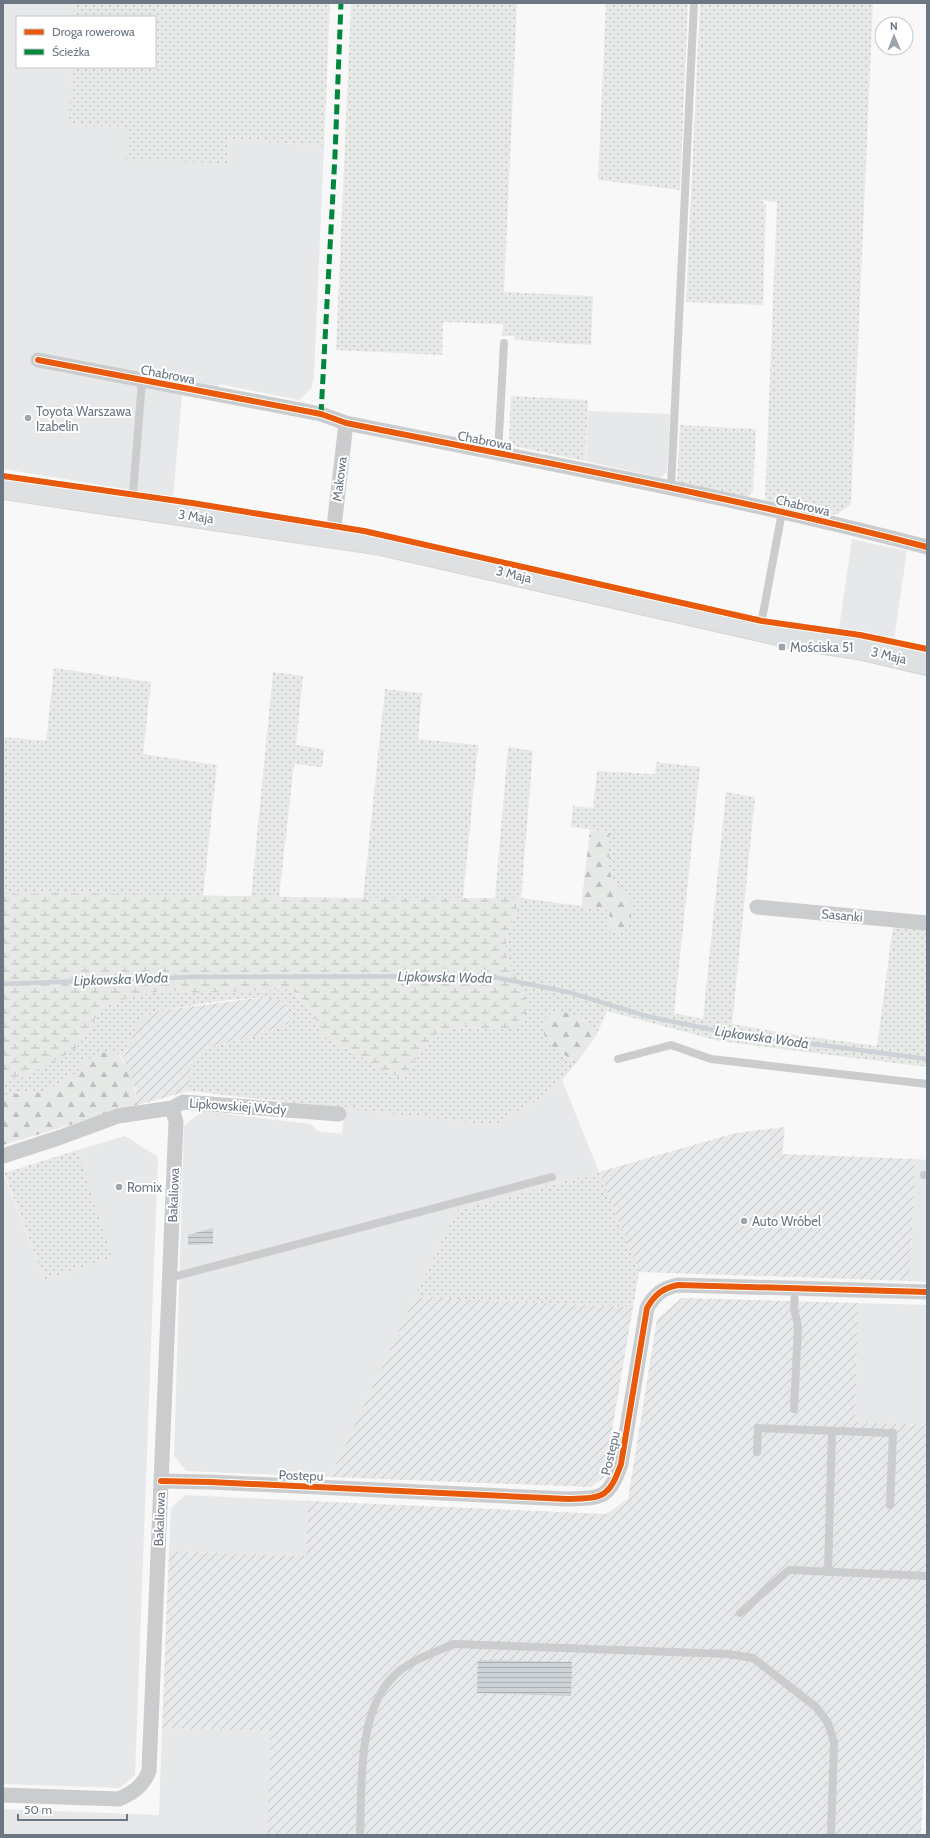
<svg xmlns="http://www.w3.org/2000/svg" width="930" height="1838" font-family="Cabin,sans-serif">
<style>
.built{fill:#e7e8e9}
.industrial{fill:url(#industrial-furrows)}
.grass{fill:url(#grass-dots)}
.forest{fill:url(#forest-firs)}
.wetland{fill:url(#wetland-marsh)}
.water{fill:url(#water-rules)}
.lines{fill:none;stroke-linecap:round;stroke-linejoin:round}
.stream{stroke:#cdd2d6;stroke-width:4.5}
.secondary-casing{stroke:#d4d5d5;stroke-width:24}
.lane{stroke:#cbccce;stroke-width:8}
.street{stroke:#cbccce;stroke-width:15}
.secondary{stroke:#dfe0e1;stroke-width:22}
.quiet{stroke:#00873e;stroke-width:5;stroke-dasharray:10 5;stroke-linecap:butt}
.cycleway-casing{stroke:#fff;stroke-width:8}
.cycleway{stroke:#e8590c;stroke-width:6}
.poi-dot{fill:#9da4ad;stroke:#fff;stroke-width:1.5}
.labels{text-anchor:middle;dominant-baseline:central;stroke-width:4;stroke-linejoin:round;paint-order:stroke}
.street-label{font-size:13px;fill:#6c7784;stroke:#fff}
.poi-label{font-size:13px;fill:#6c7784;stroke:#fff;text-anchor:start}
.water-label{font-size:14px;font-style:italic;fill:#68777f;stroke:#fff}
</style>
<defs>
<pattern id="industrial-furrows" width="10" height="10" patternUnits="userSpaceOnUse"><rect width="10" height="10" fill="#e7e8e9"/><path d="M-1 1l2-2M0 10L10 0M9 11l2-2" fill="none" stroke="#bfc1c2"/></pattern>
<pattern id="grass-dots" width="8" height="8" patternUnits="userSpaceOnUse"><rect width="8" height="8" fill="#e7e9e6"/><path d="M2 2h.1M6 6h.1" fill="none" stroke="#bfc2c0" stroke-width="1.8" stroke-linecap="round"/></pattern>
<pattern id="forest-firs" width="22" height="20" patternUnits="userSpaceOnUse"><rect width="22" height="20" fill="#e7e9e6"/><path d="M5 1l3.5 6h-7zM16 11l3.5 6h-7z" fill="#bfc2c0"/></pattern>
<pattern id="wetland-marsh" width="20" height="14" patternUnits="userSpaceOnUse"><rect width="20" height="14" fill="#e7e9e6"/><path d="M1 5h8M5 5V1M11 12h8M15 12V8" fill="none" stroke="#bfc2c0"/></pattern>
<pattern id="water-rules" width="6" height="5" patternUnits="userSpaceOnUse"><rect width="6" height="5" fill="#cdd2d6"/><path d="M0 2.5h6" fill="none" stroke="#aaafb3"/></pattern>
</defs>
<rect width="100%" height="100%" fill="#f8f8f8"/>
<path class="built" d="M3 3H75L74 17H17V67H72L70 125 129 127 227 163 228 139 324 146 314 377 311 389 299 400 219 384 218 391 182 395 173 497 3 469Z
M588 411 670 414 667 472 660 478 586 461Z
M852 539 907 551 894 640 839 629Z
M562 1080 599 1172 456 1211 330 1477 186 1471 174 1456 184 1126 202 1111 311 1124 317 1131 342 1134 345 1108 494 1125 546 1095Z
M125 1136 158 1157 135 1775 120 1788 3 1784V1173L45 1280 111 1257 78 1150Z
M915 1159 927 1160V1282L910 1281Z
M858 1303 927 1305V1425L855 1422Z
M185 1495 308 1501 306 1556 169 1551 171 1508Z
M162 1728 272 1731 267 1835H3V1809L159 1815Z"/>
<path class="industrial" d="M272 998 282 1001 288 1009 291 1016 288 1024 257 1036 213 1046 191 1069 189 1091 137 1105 135 1089 123 1058 137 1024 146 1015 157 1011 250 999Z
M785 1127 782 1154 915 1159 910 1281 639 1272 599 1172 736 1133Z
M415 1297 633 1307 604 1477 591 1487 330 1477Z
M682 1298 858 1303 855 1422 927 1425V1698L921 1835H267L271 1731 162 1728 169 1551 306 1556 308 1501 606 1514 628 1499 657 1319Z"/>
<path class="grass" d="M75 3H330L324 146 229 139 227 163 126 160 128 127 69 125 72 67H155V17H74Z
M351 3H517L504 292 593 296 591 345 514 340 515 336H502L503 324 443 322 442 355 336 350Z
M606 3H688L680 190 598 180Z
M700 3H873L851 504 837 515 765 500 777 202 761 200 766 205 763 305 686 302Z
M511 396 588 400 585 461 514 446 509 438Z
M680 425 756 429 753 491 747 497 677 482Z
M54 668 151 682 143 754 217 765 203 896 58 893 3 894V737L46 741Z
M273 672 303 676 296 745 324 749 322 767 294 764 279 897H251Z
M385 689 422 693 418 739 478 745 463 898H363Z
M508 747 533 751 521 898 610 910 608 932 619 886 612 880 609 869V832L571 827 573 806 593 808 597 771 655 774 656 762 700 767 674 1013 703 1019 726 792 755 797 732 1024 796 1035 877 1046 893 926 927 929V1067L719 1041 607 1011 596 1036 583 1019 564 1056 577 1062 562 1080 546 1095 494 1125 189 1091 191 1069 200 1054 213 1046 257 1036 288 1024 291 1016C289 1011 286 1004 281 1001 265 991 179 1008 157 1011 134 1020 132 1037 123 1058L114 1051 85 1061 78 1072 59 1084 41 1092 3 1095V1079L24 1077 81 1043 102 1007 130 997 165 990 201 993 291 989C309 1005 314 1013 321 1035L367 1060 379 1069 404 1078 415 1060 438 1033 467 1024 479 1029 525 994C516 980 505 962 506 945 507 932 517 911 521 898H495Z
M78 1150 112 1257 45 1280 4 1173Z
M599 1172 639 1272 633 1307 415 1297 456 1211Z"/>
<path class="forest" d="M590 830 609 832V869L612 880 627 893 631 904V916L627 929 620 933 608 932 610 910 581 906Z
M558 1011C579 1014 584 1019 596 1036L577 1062C565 1056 547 1046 544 1033 543 1029 544 1024 544 1020L550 1014Z
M114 1051C130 1063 134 1085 137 1105L3 1145V1095L41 1092 59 1084 78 1072 85 1061 101 1053Z"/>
<path class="wetland" d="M58 893 363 898H521C516 912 508 930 506 945 504 968 527 985 527 1008 527 1013 522 1020 520 1025 501 1031 486 1032 467 1024L438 1033 415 1060 404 1078 379 1069 367 1060 321 1035C315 1014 308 1003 291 989L201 993 165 990 130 997 102 1007 81 1043 69 1053 24 1077 4 1079 3 894Z"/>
<path class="water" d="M213 1228V1244L188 1245V1235Z
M478 1660 572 1662 571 1696 477 1693Z"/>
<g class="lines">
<path class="stream" d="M3 984 192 977 488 976 568 992 646 1016 723 1032 927 1059"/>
<defs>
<path id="secondary" d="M3 488 381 544 804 640 863 649 927 664"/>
</defs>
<use href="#secondary" class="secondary-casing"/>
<path class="lane" d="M498 454 504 343
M671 487 694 3
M132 506 142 381
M760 630 782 512
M618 1059 671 1045 711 1059 927 1084
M924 1175H927
M169 1278 552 1177
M794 1409 798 1326 794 1308 795 1288
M757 1452 758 1428 893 1433 890 1505
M828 1572 832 1431
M740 1613 789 1570 927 1576
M360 1835C362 1788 357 1716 391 1679 407 1661 433 1653 454 1644L728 1654 753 1658 816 1707 828 1723 834 1742 831 1835"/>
<path class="street" d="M38 360 321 414 346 423C540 462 735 497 927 547
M333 536 346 423
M757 907 927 923
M3 1156 61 1137 118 1116 172 1108 183 1102 339 1114
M161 1481 210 1482 568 1499C603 1498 609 1498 621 1464L647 1308C655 1294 663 1288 678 1285L927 1292
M3 1795 119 1799C134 1792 143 1786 149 1771L176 1122 172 1108"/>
<use href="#secondary" class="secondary"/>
<path class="quiet" d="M321 414 335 155 341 3"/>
<defs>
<path id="cycleway" d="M38 360 321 414 346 423C540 462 735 497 927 547
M3 476 192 503 364 531 762 621 860 635 927 649
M161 1481 210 1482 568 1499C603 1498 609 1498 621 1464L647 1308C655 1294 663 1288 678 1285L927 1292"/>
</defs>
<use href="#cycleway" class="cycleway-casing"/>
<use href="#cycleway" class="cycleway"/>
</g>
<g class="poi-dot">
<circle cx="28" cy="418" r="4"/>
<rect x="778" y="643" width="8" height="8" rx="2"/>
<circle cx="119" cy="1187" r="4"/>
<circle cx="744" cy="1221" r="4"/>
</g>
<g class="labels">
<g class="street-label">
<text transform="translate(168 374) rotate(11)">Chabrowa</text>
<text transform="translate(485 440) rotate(11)">Chabrowa</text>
<text transform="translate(339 479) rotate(-83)">Makowa</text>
<text transform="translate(803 505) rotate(13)">Chabrowa</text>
<text transform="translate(196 516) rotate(8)">3 Maja</text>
<text transform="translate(514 574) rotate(13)">3 Maja</text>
<text transform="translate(889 655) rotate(13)">3 Maja</text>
<text transform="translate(842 915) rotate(5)">Sasanki</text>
<text transform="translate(238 1106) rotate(4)">Lipkowskiej Wody</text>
<text transform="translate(173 1195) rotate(-88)">Bakaliowa</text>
<text transform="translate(610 1453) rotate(-77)">Postępu</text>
<text transform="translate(301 1475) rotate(2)">Postępu</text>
<text transform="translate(159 1519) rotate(-88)">Bakaliowa</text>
</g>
<g class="poi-label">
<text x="36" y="411">Toyota Warszawa<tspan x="36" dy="15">Izabelin</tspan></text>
<text x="790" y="647">Mościska 51</text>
<text x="127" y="1187">Romix</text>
<text x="752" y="1221">Auto Wróbel</text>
</g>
<g class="water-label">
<text transform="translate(445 977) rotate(1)">Lipkowska Woda</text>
<text transform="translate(121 979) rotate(-2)">Lipkowska Woda</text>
<text transform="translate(762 1037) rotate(8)">Lipkowska Woda</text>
</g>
</g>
<rect width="930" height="1838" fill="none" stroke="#6c7784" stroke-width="8"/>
<rect x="16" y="16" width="140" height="52" fill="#ffffff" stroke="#c4c9ce"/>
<rect x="24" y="29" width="20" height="6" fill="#e8590c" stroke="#c4c9ce"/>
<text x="52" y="36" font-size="12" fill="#6c7784">Droga rowerowa</text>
<rect x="24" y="49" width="20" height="6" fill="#00873e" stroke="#c4c9ce"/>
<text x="52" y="56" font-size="12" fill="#6c7784">Ścieżka</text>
<g transform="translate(894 36) rotate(359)"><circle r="19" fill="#ffffff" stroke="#c4c9ce"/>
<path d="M0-3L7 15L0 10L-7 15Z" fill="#9da4ad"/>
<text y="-6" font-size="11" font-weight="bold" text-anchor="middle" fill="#6c7784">N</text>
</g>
<path d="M18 1814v6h109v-6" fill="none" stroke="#6c7784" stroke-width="2"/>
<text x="24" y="1814" font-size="12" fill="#6c7784" stroke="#ffffff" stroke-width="3" paint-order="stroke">50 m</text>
</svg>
